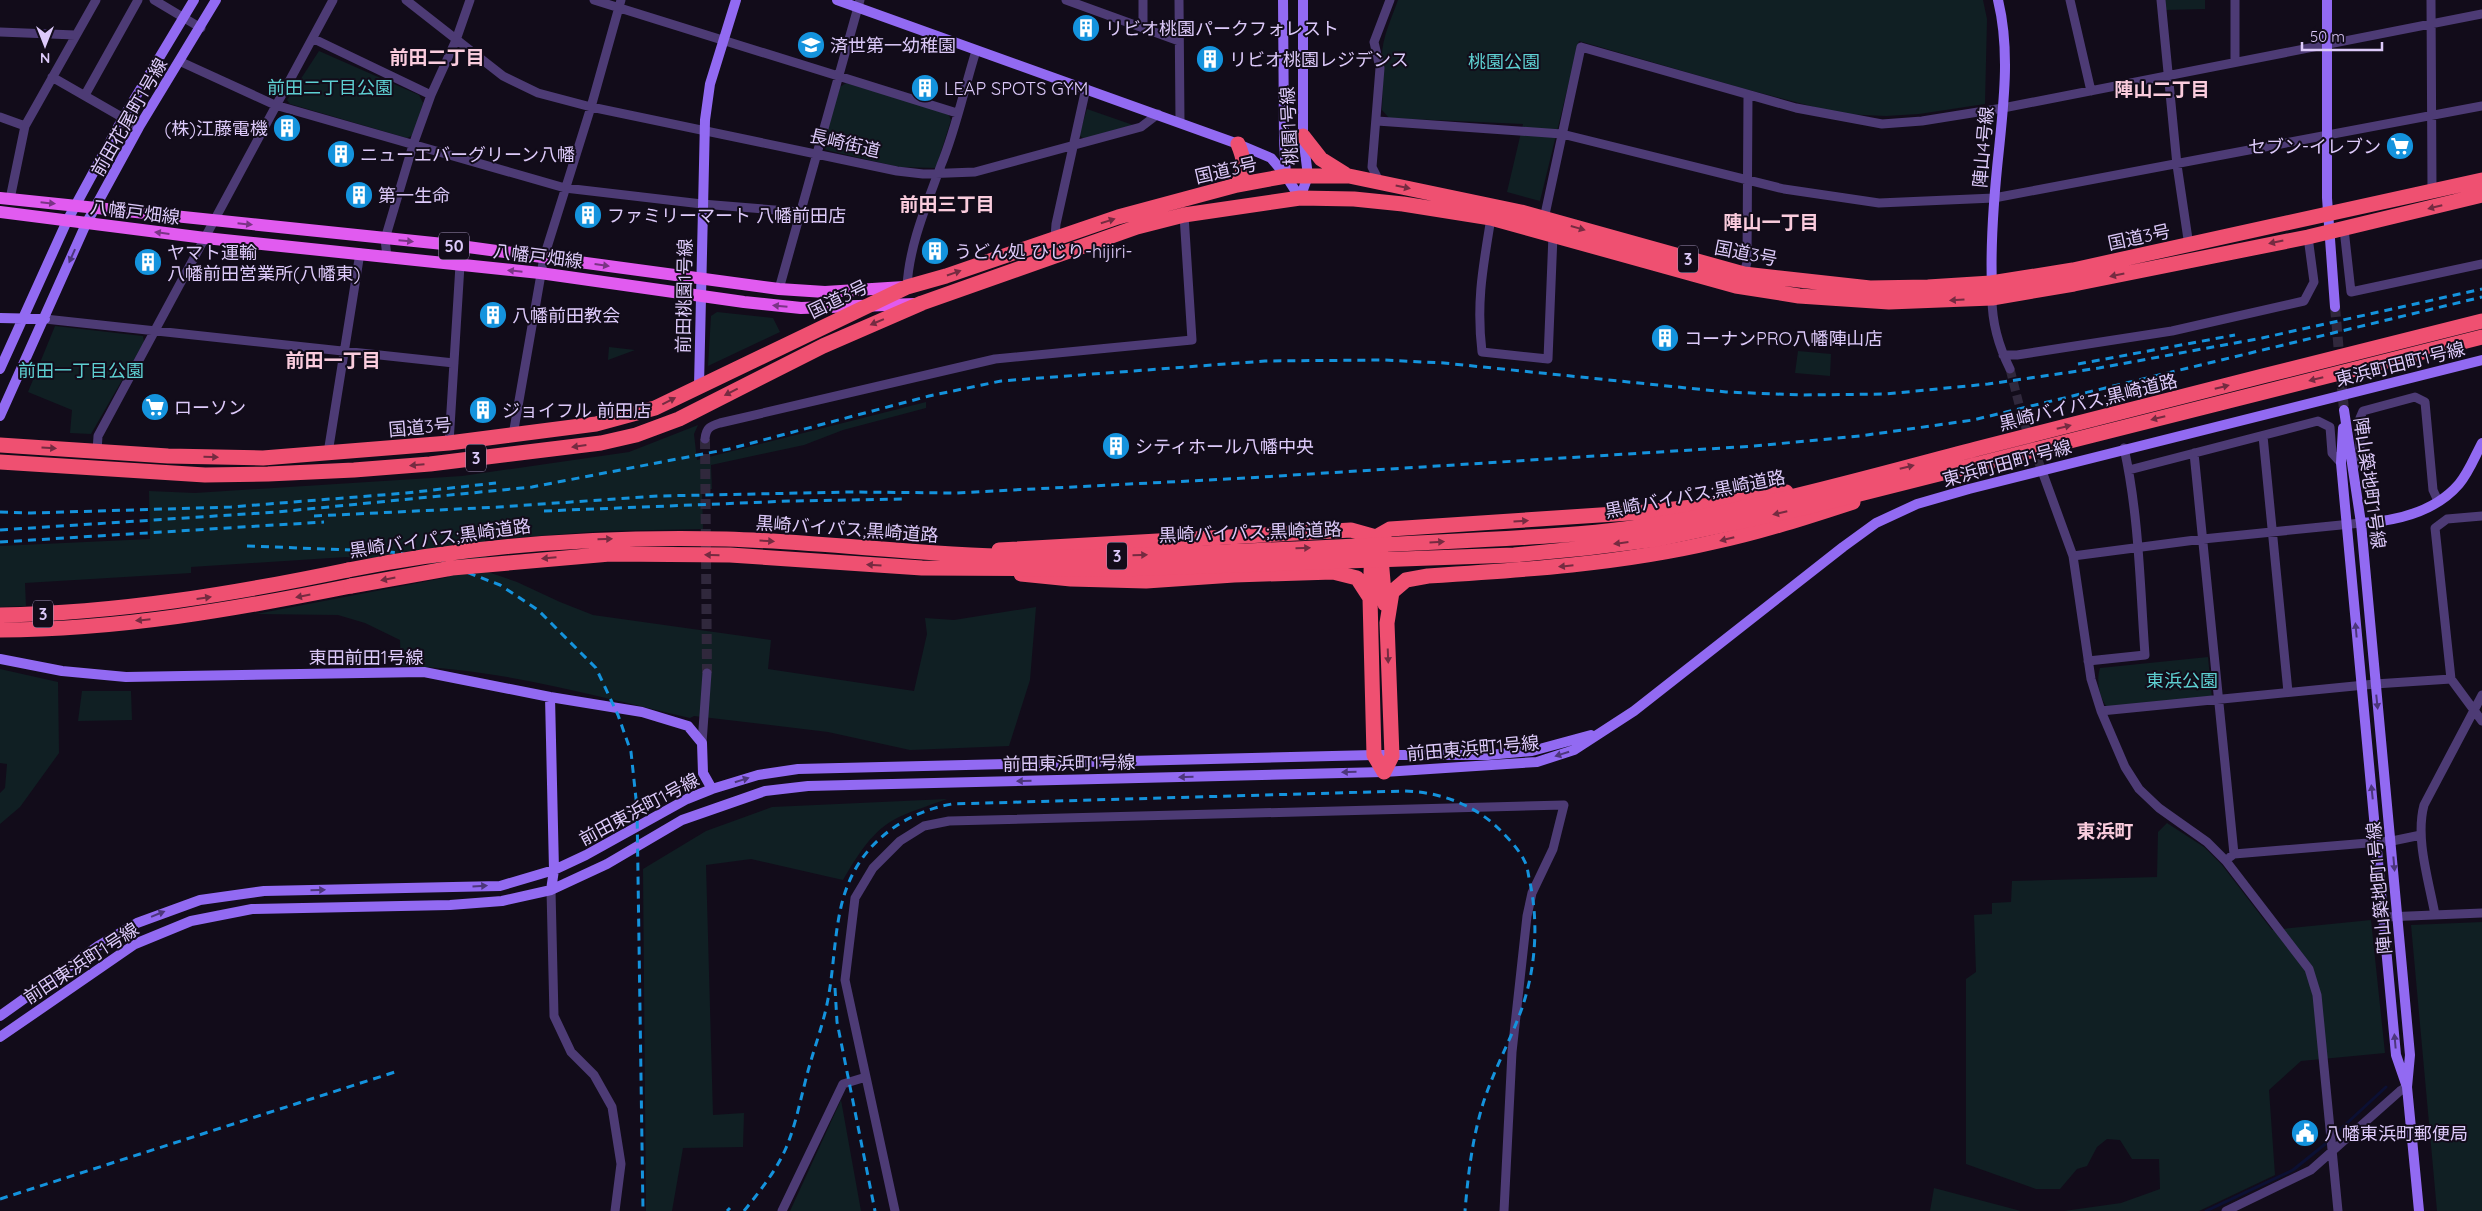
<svg xmlns="http://www.w3.org/2000/svg" width="2482" height="1211" font-family="Quicksand,'Noto Sans JP',sans-serif">
<style>
.green{fill:#101f23}
.lines{fill:none;stroke-linecap:round;stroke-linejoin:round}
.stream{stroke:#0c1033;stroke-width:3}
.street-tunnel{stroke:#30283c;stroke-width:9;stroke-dasharray:9 4.5;stroke-linecap:butt}
.secondary-tunnel{stroke:#30283c;stroke-width:10;stroke-dasharray:10 5;stroke-linecap:butt}
.street{stroke:#4d3b75;stroke-width:9}
.secondary{stroke:#926af2;stroke-width:10}
.primary{stroke:#e15bf0;stroke-width:12}
.highway{stroke:#ef5071;stroke-width:15}
.rail{stroke:#1493dd;stroke-width:3;stroke-dasharray:8 6;stroke-linecap:butt}
.highway-bridge{stroke:#ef5071;stroke-width:15}
.oneway{fill:#752b41}
.oneway2{fill:#7a3485}
.oneway3{fill:#4c367b}
.labels{text-anchor:middle;dominant-baseline:central;stroke-width:4;stroke-linejoin:round;paint-order:stroke}
.shield{fill:#120c1a;stroke:#a091b7;stroke-width:1}
.shield-label{font-size:16px;font-weight:bold;fill:#ddcafa}
.poi-label{font-size:18px;fill:#ddcafa;stroke:#120c1a;text-anchor:start}
.park-label{font-size:18px;fill:#5ed0d2;stroke:#120c1a}
.street-label{font-size:18px;fill:#ddcafa;stroke:#120c1a}
.neighbourhood-label{font-size:19px;font-weight:bold;fill:#faccdd;stroke:#120c1a}
</style>
<rect width="100%" height="100%" fill="#120c1a"/>
<path class="green" d="M1398 0H1983L1987 19 1985 104 1919 114 1886 116 1841 114 1745 89 1579 41 1540 201 1507 192 1523 124 1389 118 1382 110C1383 92 1382 74 1382 56 1382 38 1392 17 1398 0Z
M2163 0H2205V9L2164 10Z
M319 51 419 95 423 103 413 135 407 138 290 104 287 100Z
M846 83 948 113 951 120 936 168 899 167 826 150 822 146 840 87Z
M1087 109 1133 125 1084 139 1079 135Z
M717 312 773 318 780 332 708 366 711 316Z
M55 326 143 336 144 342 91 434 70 433 72 410 28 392Z
M609 347 635 350 608 360Z
M1798 351 1831 354 1830 376 1795 373Z
M926 402V408L843 430 804 445 711 465 712 489 702 490 703 529 605 531 485 540 488 572 517 582 560 602 593 615 771 640 768 669 914 691 927 634 925 618 954 620 1036 607 1030 680 1009 746 910 750 828 732 694 716 690 718C595 696 498 668 401 666L400 640 365 623 338 615 256 614 449 577 409 551 370 559 346 557 191 567V573L25 583 26 606 0 607V546L150 539 149 491 195 493 462 476 629 452 698 425 694 434 697 460Z
M2208 657 2212 698 2107 707C2099 697 2096 680 2100 668Z
M0 669 58 682 59 753 20 807 0 824V793L5 788 7 764 0 763Z
M82 691H131L132 720 78 721Z
M947 799C931 805 914 810 899 817 873 829 857 856 843 880L751 859 706 865 713 1115 744 1113 743 1147 683 1148 672 1211H646L643 869 706 831 772 807Z
M2167 823 2204 847 2222 865 2272 930 2371 920 2385 1053 2301 1061 2269 1090 2275 1175 2199 1211H2064L2121 1203 2160 1189 2159 1159H2132L2120 1140 2107 1139 2097 1147 2087 1166 2077 1169 2060 1189H2036L1966 1164V979L1976 972 1974 915 1992 914V903L2011 902 2012 881 2157 877 2158 832Z
M2482 922V1211H2437L2411 925Z
M841 1100 861 1211H790Z
M1934 1188 2021 1211H1930Z"/>
<g class="lines">
<path class="stream" d="M2332 1137 2386 1087
M2206 1211 2293 1170 2329 1141"/>
<path class="street-tunnel" d="M2010 369 2023 420 2042 471"/>
<path class="secondary-tunnel" d="M2335 307 2344 410
M705 439 707 673"/>
<path class="street" d="M154 0 201 28
M406 0 503 76 538 93 591 107 897 171 923 174 975 172 1141 127 1158 114
M594 0 957 113
M1066 0 1179 41
M1143 0V27
M1179 0 1180 122
M2070 0 2091 91
M2161 0 2177 165 2189 246
M2235 0V62
M2431 0 2432 191
M0 32 75 35
M314 39 431 95
M179 61 275 105 565 188 702 204 800 212
M52 77 139 127
M85 95 138 0
M0 117 25 126
M1377 121 1562 134 1784 189 1879 203 1994 198 2482 106
M1380 183 1372 167 1380 68 1374 42 1390 0
M10 199 25 126 96 0
M1491 218C1483 267 1476 302 1482 352L1548 359 1553 235
M1544 219 1581 47 1796 108 1882 124 1922 121 2003 108 2482 14
M2344 229 2351 292 2482 264
M1055 237 1056 224 1086 88
M387 257 385 239 413 145 431 95 456 40 470 0
M1744 274 1747 262 1748 95
M907 287C909 245 927 204 941 165 956 129 964 89 976 51
M779 289 860 0
M1992 298C1992 323 1999 347 2010 369
M45 319 454 363
M2003 355H2017L2172 331 2304 301 2314 282 2308 237
M513 435 544 257 591 107 621 0
M2263 436 2288 692
M705 439C706 428 710 426 720 423L995 359 1192 340 1184 215
M449 443 460 265
M97 451 98 436 333 0
M328 453 360 253
M2194 453 2234 854
M2354 467 2360 452V418L2363 411 2415 397 2425 402 2433 490 2438 501
M2129 470 2318 421 2330 427 2332 453 2341 463
M2042 471 2073 556 2091 679 2101 711 2125 767 2139 789 2159 808 2207 842 2226 861 2309 969 2317 995 2338 1211
M2482 516 2447 519 2435 528 2451 679 2482 721
M2073 556 2203 539 2361 523
M2088 661 2145 655C2140 586 2139 515 2124 448
M2101 711 2375 684 2451 679
M702 743 707 673
M2230 857 2234 854 2392 841 2421 835
M551 890 554 1016 571 1052 594 1075 612 1107 621 1164 615 1211
M2435 915C2429 881 2415 839 2424 805L2482 695
M2385 917 2482 913
M782 1211 843 1084 866 1077
M895 1211 845 980 855 898 873 868 900 841 924 826 949 821 1564 805 1553 849 1532 893 1527 916 1512 1052 1504 1211
M2226 1211 2311 1170 2400 1091 2407 1087"/>
<path class="secondary" d="M837 0 1238 144 1271 158 1286 176
M1283 0 1284 140 1286 176 1300 198
M2327 0V198L2335 307
M1300 198 1308 176 1303 136V0
M1992 287C1990 241 1994 195 1999 149 2004 100 2010 49 1998 0
M0 318 45 319
M0 369 67 221 123 118 194 0
M699 386 705 120 710 84 736 0
M2344 410 2361 523 2410 1055 2407 1087 2419 1211
M0 416 86 224 139 127 216 0
M2343 428 2341 463 2396 1055 2406 1084
M2361 523C2396 521 2435 512 2459 484 2469 472 2475 456 2482 443
M0 659 62 671 126 677 424 672 550 697 642 712 688 726 702 743 703 773 712 789
M550 697 554 870 551 890
M0 1016 98 946 137 923 200 900 264 891 500 886 554 870 586 855 687 799 712 789 758 775 798 769 1374 755H1488L1532 751 1591 735
M0 1037 135 944 191 921 252 909 450 905 502 901 551 890 607 864 682 820 765 791 808 786 1384 772 1537 762 1574 750 1634 711 1843 547 1876 523 1917 504 1969 489 2482 360"/>
<path class="primary" d="M0 198 453 245 779 289 825 292 904 287
M0 212 205 238 540 273 744 302 801 308 915 304"/>
<path class="highway" d="M1303 136 1321 159 1345 174
M1237 185C1246 169 1245 161 1238 144
M0 445 168 456 263 458 449 443 596 424 655 408 907 287 946 276 1118 217 1237 185 1286 176H1349L1521 212 1744 274 1870 288 1928 287 1991 283 2073 270 2482 180
M0 462 205 475 268 474 354 470 430 464 601 443 636 435 679 419 823 346 922 303 1137 227 1184 215 1300 198 1354 199 1403 204 1491 218 1736 286 1799 296 1889 302 1992 298 2074 284 2308 237 2482 195
M1380 547 1385 604
M1372 548 1370 598 1374 755 1384 772
M999 550 1351 530 1376 537 1390 529 1645 512 1712 505 1786 492
M1021 574 1071 579 1146 581 1234 575 1333 572 1357 578 1370 598
M0 615C118 613 233 594 348 570
M0 630C118 630 236 609 351 586
M1384 772 1392 756 1387 623 1392 592 1406 580 1428 576C1524 570 1620 564 1714 542 1761 532 1807 517 1853 502"/>
<path class="rail" d="M2078 364 2235 335
M544 511 791 501 906 499
M0 512 31 513 231 507 406 493 496 483
M314 516 499 507 658 496 850 492 955 493 1247 478 1754 446 1860 436 1973 420 2482 297
M0 530 277 512 532 487 729 449 929 396 1001 381 1265 361 1383 360 1444 363 1726 392 1801 395 1886 394 1988 384 2099 368 2262 338 2482 289
M0 542 324 522
M247 546 378 551 399 553 440 562 500 585 538 610 596 668 618 715 631 752 637 808 643 1211
M835 988 837 1022 875 1211
M0 1199 395 1072
M727 1211 730 1208
M744 1211C760 1191 776 1171 786 1148 797 1122 802 1091 810 1064 816 1043 824 1021 828 999 835 963 834 921 847 887 864 841 906 812 952 804L1405 791C1439 792 1473 804 1498 828 1507 837 1518 848 1524 860 1527 865 1528 872 1529 878 1539 921 1536 967 1522 1008 1510 1042 1492 1073 1482 1107 1472 1141 1468 1175 1465 1211"/>
<path class="highway-bridge" d="M348 570C473 545 599 536 726 539 828 542 928 556 1030 557 1102 558 1175 554 1247 551 1352 546 1457 542 1562 535 1702 526 1841 484 1976 449 2145 406 2313 363 2482 321
M351 586 452 568 610 554 730 555 922 568 1123 569 1514 555 1586 548 1658 539 1808 507 2482 337"/>
</g>
<defs><path id="oneway-solid" d="M-6-.8H1V-3.2L6.5 0L1 3.2V.8H-6Z" transform="scale(1.25)"/></defs>
<g class="oneway">
<use href="#oneway-solid" transform="translate(1403 187) rotate(12)"/>
<use href="#oneway-solid" transform="translate(2435 207) rotate(166)"/>
<use href="#oneway-solid" transform="translate(1108 221) rotate(-18)"/>
<use href="#oneway-solid" transform="translate(1578 228) rotate(16)"/>
<use href="#oneway-solid" transform="translate(2276 242) rotate(168)"/>
<use href="#oneway-solid" transform="translate(954 273) rotate(-19)"/>
<use href="#oneway-solid" transform="translate(2117 275) rotate(168)"/>
<use href="#oneway-solid" transform="translate(1957 300) rotate(176)"/>
<use href="#oneway-solid" transform="translate(877 322) rotate(157)"/>
<use href="#oneway-solid" transform="translate(2316 379) rotate(166)"/>
<use href="#oneway-solid" transform="translate(2222 387) rotate(-14)"/>
<use href="#oneway-solid" transform="translate(731 392) rotate(153)"/>
<use href="#oneway-solid" transform="translate(669 401) rotate(-27)"/>
<use href="#oneway-solid" transform="translate(2158 418) rotate(166)"/>
<use href="#oneway-solid" transform="translate(2064 427) rotate(-14)"/>
<use href="#oneway-solid" transform="translate(579 446) rotate(172)"/>
<use href="#oneway-solid" transform="translate(49 448) rotate(3)"/>
<use href="#oneway-solid" transform="translate(211 457) rotate(1)"/>
<use href="#oneway-solid" transform="translate(417 465) rotate(175)"/>
<use href="#oneway-solid" transform="translate(1907 467) rotate(-14)"/>
<use href="#oneway-solid" transform="translate(1780 513) rotate(167)"/>
<use href="#oneway-solid" transform="translate(1521 521) rotate(-4)"/>
<use href="#oneway-solid" transform="translate(605 539) rotate(-2)"/>
<use href="#oneway-solid" transform="translate(1727 539) rotate(166)"/>
<use href="#oneway-solid" transform="translate(767 541) rotate(3)"/>
<use href="#oneway-solid" transform="translate(1437 542) rotate(-3)"/>
<use href="#oneway-solid" transform="translate(1621 543) rotate(173)"/>
<use href="#oneway-solid" transform="translate(1303 548) rotate(-2)"/>
<use href="#oneway-solid" transform="translate(712 555) rotate(-178)"/>
<use href="#oneway-solid" transform="translate(1140 555) rotate(-2)"/>
<use href="#oneway-solid" transform="translate(549 558) rotate(175)"/>
<use href="#oneway-solid" transform="translate(874 565) rotate(-176)"/>
<use href="#oneway-solid" transform="translate(1566 566) rotate(174)"/>
<use href="#oneway-solid" transform="translate(388 579) rotate(169)"/>
<use href="#oneway-solid" transform="translate(303 596) rotate(169)"/>
<use href="#oneway-solid" transform="translate(204 598) rotate(-8)"/>
<use href="#oneway-solid" transform="translate(143 620) rotate(174)"/>
<use href="#oneway-solid" transform="translate(1388 656) rotate(88)"/>
</g>
<g class="oneway2">
<use href="#oneway-solid" transform="translate(48 203) rotate(6)"/>
<use href="#oneway-solid" transform="translate(245 224) rotate(6)"/>
<use href="#oneway-solid" transform="translate(162 233) rotate(-173)"/>
<use href="#oneway-solid" transform="translate(406 241) rotate(5)"/>
<use href="#oneway-solid" transform="translate(602 265) rotate(8)"/>
<use href="#oneway-solid" transform="translate(515 271) rotate(-174)"/>
<use href="#oneway-solid" transform="translate(780 306) rotate(-175)"/>
</g>
<g class="oneway3">
<use href="#oneway-solid" transform="translate(72 256) rotate(114)"/>
<use href="#oneway-solid" transform="translate(2356 630) rotate(-95)"/>
<use href="#oneway-solid" transform="translate(2377 702) rotate(84)"/>
<use href="#oneway-solid" transform="translate(1562 754) rotate(162)"/>
<use href="#oneway-solid" transform="translate(1349 772) rotate(179)"/>
<use href="#oneway-solid" transform="translate(1186 777) rotate(179)"/>
<use href="#oneway-solid" transform="translate(742 780) rotate(-17)"/>
<use href="#oneway-solid" transform="translate(1024 781) rotate(179)"/>
<use href="#oneway-solid" transform="translate(2372 792) rotate(-96)"/>
<use href="#oneway-solid" transform="translate(2394 864) rotate(85)"/>
<use href="#oneway-solid" transform="translate(480 886) rotate(-3)"/>
<use href="#oneway-solid" transform="translate(318 890) rotate(-1)"/>
<use href="#oneway-solid" transform="translate(158 914) rotate(-22)"/>
<use href="#oneway-solid" transform="translate(2395 1041) rotate(-95)"/>
</g>
<defs>
<symbol id="building-disc" viewBox="-11 -11 22 22"><circle r="9.5" fill="#1493dd" stroke="#120c1a"/><path d="M-4-6H4V6H1V3H-1V6H-4ZM-2.5-4.3h1.7v1.8h-1.7ZM.8-4.3h1.7v1.8H.8ZM-2.5-1h1.7V.8h-1.7ZM.8-1h1.7V.8H.8Z" fill="#fff"/></symbol>
<symbol id="school-disc" viewBox="-11 -11 22 22"><circle r="9.5" fill="#1493dd" stroke="#120c1a"/><path d="M0-5L7-2L0 1L-7-2ZM-4 1L0 2.5L4 1V4Q0 6-4 4Z" fill="#fff"/></symbol>
<symbol id="supermarket-disc" viewBox="-11 -11 22 22"><circle r="9.5" fill="#1493dd" stroke="#120c1a"/><path d="M-6-5.5h2.5l.6 2H6L4.5 2H-2.5L-4.4-4H-6ZM-1.5 3.2a1.3 1.3 0 1 0 .1 0ZM3 3.2a1.3 1.3 0 1 0 .1 0Z" fill="#fff"/></symbol>
<symbol id="civic-disc" viewBox="-11 -11 22 22"><circle r="9.5" fill="#1493dd" stroke="#120c1a"/><path d="M-.6-6.5H3V-4.5H.6V-3L4-1V1h2V6H-6V1h2V-1L-.6-3ZM-1.2 2.5V6h2.4V2.5Z" fill="#fff"/></symbol>
</defs>
<g fill-rule="evenodd">
<use href="#building-disc" x="1070" y="12" width="32" height="32"/>
<use href="#school-disc" x="795" y="29" width="32" height="32"/>
<use href="#building-disc" x="1194" y="43" width="32" height="32"/>
<use href="#building-disc" x="909" y="72" width="32" height="32"/>
<use href="#building-disc" x="271" y="112" width="32" height="32"/>
<use href="#supermarket-disc" x="2384" y="130" width="32" height="32"/>
<use href="#building-disc" x="325" y="138" width="32" height="32"/>
<use href="#building-disc" x="343" y="179" width="32" height="32"/>
<use href="#building-disc" x="572" y="199" width="32" height="32"/>
<use href="#building-disc" x="919" y="235" width="32" height="32"/>
<use href="#building-disc" x="132" y="246" width="32" height="32"/>
<use href="#building-disc" x="477" y="299" width="32" height="32"/>
<use href="#building-disc" x="1649" y="322" width="32" height="32"/>
<use href="#supermarket-disc" x="139" y="391" width="32" height="32"/>
<use href="#building-disc" x="467" y="394" width="32" height="32"/>
<use href="#building-disc" x="1100" y="430" width="32" height="32"/>
<use href="#civic-disc" x="2289" y="1117" width="32" height="32"/>
</g>
<g class="labels">
<g class="shield">
<rect x="439" y="232.5" width="30" height="27" rx="4"/>
<rect x="1678" y="245.5" width="20" height="27" rx="4"/>
<rect x="466" y="444.5" width="20" height="27" rx="4"/>
<rect x="1107" y="542.5" width="20" height="27" rx="4"/>
<rect x="33" y="600.5" width="20" height="27" rx="4"/>
</g>
<g class="shield-label">
<text x="454" y="246">50</text>
<text x="1688" y="259">3</text>
<text x="476" y="458">3</text>
<text x="1117" y="556">3</text>
<text x="43" y="614">3</text>
</g>
<g class="poi-label">
<text x="1105" y="28">リビオ桃園パークフォレスト</text>
<text x="830" y="45">済世第一幼稚園</text>
<text x="1229" y="59">リビオ桃園レジデンス</text>
<text x="944" y="88">LEAP SPOTS GYM</text>
<text x="268" y="128" text-anchor="end">(株)江藤電機</text>
<text x="2381" y="146" text-anchor="end">セブン-イレブン</text>
<text x="360" y="154">ニューエバーグリーン八幡</text>
<text x="378" y="195">第一生命</text>
<text x="607" y="215">ファミリーマート 八幡前田店</text>
<text x="954" y="251">うどん処 ひじり-hijiri-</text>
<text x="167" y="252">ヤマト運輸<tspan x="167" dy="21">八幡前田営業所(八幡東)</tspan></text>
<text x="512" y="315">八幡前田教会</text>
<text x="1684" y="338">コーナンPRO八幡陣山店</text>
<text x="174" y="407">ローソン</text>
<text x="502" y="410">ジョイフル 前田店</text>
<text x="1135" y="446">シティホール八幡中央</text>
<text x="2324" y="1133">八幡東浜町郵便局</text>
</g>
<g class="park-label">
<text x="1504" y="61">桃園公園</text>
<text x="330" y="87">前田二丁目公園</text>
<text x="81" y="370">前田一丁目公園</text>
<text x="2182" y="680">東浜公園</text>
</g>
<g class="street-label">
<text transform="translate(129 117) rotate(-60)">前田花尾町1号線</text>
<text transform="translate(1289 126) rotate(-93)">桃園1号線</text>
<text transform="translate(845 143) rotate(13)">長崎街道</text>
<text transform="translate(1983 147) rotate(-85)">陣山4号線</text>
<text transform="translate(1226 170) rotate(-13)">国道3号</text>
<text transform="translate(135 212) rotate(7)">八幡戸畑線</text>
<text transform="translate(2139 237) rotate(-12)">国道3号</text>
<text transform="translate(1746 253) rotate(11)">国道3号</text>
<text transform="translate(538 256) rotate(7)">八幡戸畑線</text>
<text transform="translate(684 296) rotate(-89)">前田桃園1号線</text>
<text transform="translate(838 299) rotate(-26)">国道3号</text>
<text transform="translate(2400 364) rotate(-14)">東浜町田町1号線</text>
<text transform="translate(2088 402) rotate(-14)">黒崎バイパス;黒崎道路</text>
<text transform="translate(420 427) rotate(-5)">国道3号</text>
<text transform="translate(2007 463) rotate(-15)">東浜町田町1号線</text>
<text transform="translate(2370 483) rotate(82)">陣山築地町1号線</text>
<text transform="translate(1695 494) rotate(-11)">黒崎バイパス;黒崎道路</text>
<text transform="translate(847 529) rotate(4)">黒崎バイパス;黒崎道路</text>
<text transform="translate(1250 532) rotate(-2)">黒崎バイパス;黒崎道路</text>
<text transform="translate(440 538) rotate(-8)">黒崎バイパス;黒崎道路</text>
<text x="366" y="657">東田前田1号線</text>
<text transform="translate(1473 748) rotate(-5)">前田東浜町1号線</text>
<text transform="translate(1069 763) rotate(-1)">前田東浜町1号線</text>
<text transform="translate(639 809) rotate(-28)">前田東浜町1号線</text>
<text transform="translate(2379 888) rotate(-95)">陣山築地町1号線</text>
<text transform="translate(81 963) rotate(-33)">前田東浜町1号線</text>
</g>
<g class="neighbourhood-label">
<text x="437" y="57">前田二丁目</text>
<text x="2162" y="89">陣山二丁目</text>
<text x="947" y="204">前田三丁目</text>
<text x="1771" y="222">陣山一丁目</text>
<text x="333" y="360">前田一丁目</text>
<text x="2105" y="831">東浜町</text>
</g>
</g>
<g transform="translate(45 45) rotate(180)" stroke="#120c1a" stroke-width="4" paint-order="stroke">
<path d="M0-4L9 19L0 12L-9 19Z" fill="#ddcafa"/>
<text y="-8" font-size="14" font-weight="bold" text-anchor="middle" fill="#ddcafa">N</text>
</g>
<path d="M2302 42v8h80v-8" fill="none" stroke="#ddcafa" stroke-width="2.5"/>
<text x="2310" y="42" font-size="15" fill="#ddcafa" stroke="#120c1a" stroke-width="4" paint-order="stroke">50 m</text>
</svg>
